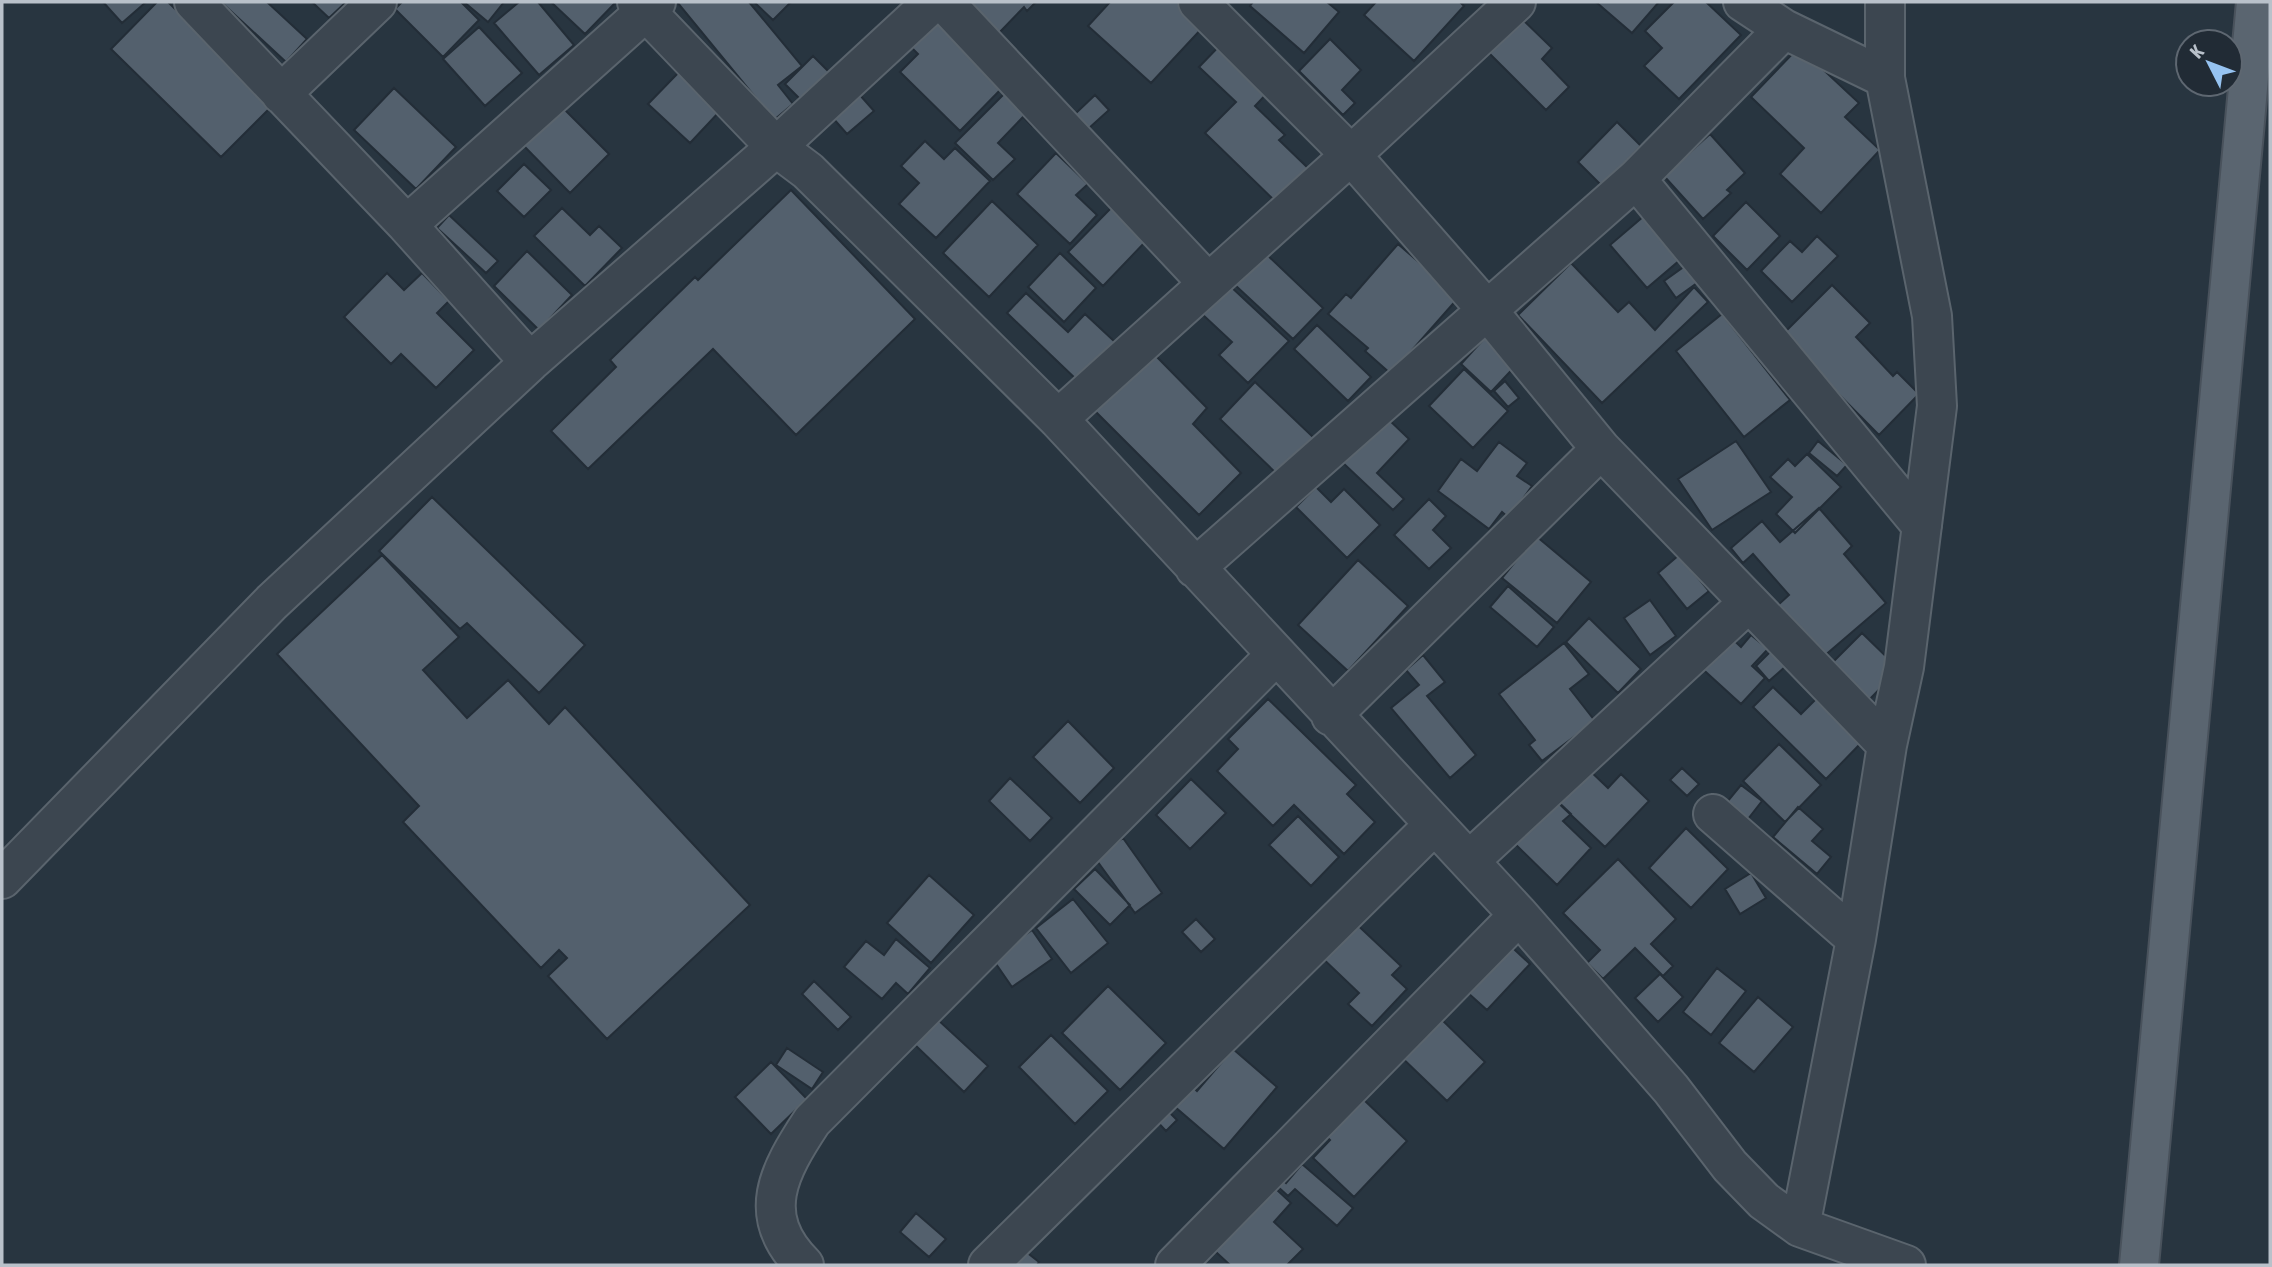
<svg xmlns="http://www.w3.org/2000/svg" width="2272" height="1267" font-family="'Asap Condensed',sans-serif">
<style>
.building{fill:#53606d;stroke:#232d37;stroke-width:2}
.lines{fill:none;stroke-linecap:round;stroke-linejoin:round}
.minor-casing{stroke:#5a646d;stroke-width:42}
.major-casing{stroke:#49525c;stroke-width:42}
.minor{stroke:#3c4650;stroke-width:38}
.major{stroke:#5a6570;stroke-width:38}
</style>
<rect width="100%" height="100%" fill="#283540"/>
<path class="building" d="M103 2H146L122 23Z
M157 2H168L273 105 221 157 111 49Z
M221 2H267L307 39 286 62Z
M312 2H346L329 18Z
M402 2H461L479 20 443 57 395 9Z
M464 2H504L488 22Z
M519 2H538L574 45 539 75 494 23Z
M551 2H616L585 34Z
M677 2H749L802 66 778 85 793 104 774 120Z
M754 2H791L773 20Z
M962 2H1036L1027 11 1024 7 997 35Z
M1110 2H1179L1205 25 1151 83 1088 26Z
M1253 2H1327L1339 12 1304 53 1250 6Z
M1376 2H1460L1464 6 1414 61 1364 15Z
M1596 2H1659L1632 33Z
M1674 2H1706L1741 35 1679 99 1644 66 1662 48 1645 31Z
M935 13 1006 84 960 131 900 72 918 54 906 42Z
M1521 18 1552 48 1542 59 1569 87 1546 110 1488 52Z
M479 27 522 73 485 106 443 59Z
M1330 39 1361 70 1342 90 1355 103 1343 115 1299 71Z
M1225 40 1273 87 1255 106 1285 135 1279 140 1310 170 1277 203 1205 133 1236 102 1199 67Z
M1799 47 1859 103 1845 117 1880 150 1821 213 1780 174 1804 148 1751 97Z
M813 56 830 73 802 101 785 84Z
M680 71 721 110 690 143 648 104Z
M1013 85 1043 115 1032 126 1023 117 998 143 1015 159 993 180 955 143Z
M394 88 456 147 416 189 354 130Z
M859 94 874 111 847 134 832 117Z
M1095 95 1109 110 1088 129 1075 114Z
M560 105 609 154 570 193 522 144Z
M1617 122 1641 146 1602 186 1578 162Z
M1710 134 1745 173 1727 190 1731 193 1703 219 1664 176Z
M925 141 944 159 955 148 990 181 936 238 899 204 919 183 901 166Z
M1056 153 1088 184 1076 195 1097 215 1070 244 1017 194Z
M524 164 551 190 524 217 497 191Z
M791 190 915 319 796 435 713 349 588 469 551 431 616 367 610 360 695 277 698 280Z
M992 201 1038 245 989 297 943 253Z
M1746 202 1780 236 1747 270 1713 236Z
M1112 207 1147 240 1103 286 1068 252Z
M562 208 590 235 599 226 622 248 585 286 534 236Z
M1651 210 1687 254 1647 288 1610 245Z
M449 215 498 261 486 273 437 228Z
M1817 236 1838 256 1792 302 1761 271 1790 241 1802 252Z
M1398 244 1459 297 1391 374 1365 351 1368 348 1328 314 1346 294 1351 298Z
M527 251 572 295 539 330 494 286Z
M1060 253 1096 288 1064 322 1028 287Z
M1265 253 1323 308 1293 339 1235 285Z
M1571 263 1618 312 1629 302 1655 330 1694 287 1708 302 1602 403 1518 315Z
M1685 266 1697 283 1676 298 1664 281Z
M387 273 404 290 422 273 449 301 437 313 474 350 436 388 401 354 391 364 344 317Z
M1229 285 1289 341 1248 383 1219 355 1232 342 1202 314Z
M1832 285 1870 323 1856 337 1893 376 1897 372 1919 394 1879 435 1781 336Z
M1026 293 1068 332 1085 314 1115 342 1079 382 1007 313Z
M1722 314 1790 400 1744 437 1676 351Z
M1317 325 1371 377 1348 401 1294 349Z
M1490 332 1521 360 1491 392 1461 364Z
M1153 353 1207 408 1193 424 1241 473 1199 515 1095 411Z
M1464 369 1508 411 1473 448 1429 406Z
M1505 381 1519 398 1508 407 1494 391Z
M1255 382 1314 438 1278 475 1220 419Z
M1385 416 1409 439 1377 473 1404 499 1393 510 1342 462Z
M1736 441 1771 492 1712 530 1678 479Z
M1818 441 1847 465 1837 476 1809 453Z
M1499 442 1527 463 1517 476 1532 486 1509 518 1502 512 1489 529 1438 491 1461 459 1477 471Z
M1807 454 1841 487 1795 533 1776 514 1792 497 1770 477 1788 459 1795 466Z
M1316 487 1331 502 1344 489 1380 525 1347 558 1296 507Z
M432 497 585 645 539 693 467 623 460 629 379 551Z
M1429 499 1446 516 1433 530 1451 548 1429 569 1394 535Z
M1819 508 1852 546 1844 554 1886 603 1823 657 1778 605 1789 595 1753 554 1743 563 1731 548 1762 521 1780 542Z
M1536 536 1591 582 1557 623 1502 578Z
M382 555 459 637 423 670 467 718 508 680 549 724 565 707 750 905 607 1039 548 976 567 958 559 950 541 968 403 822 419 806 277 654Z
M1679 555 1709 591 1687 609 1658 573Z
M1358 560 1408 606 1348 671 1298 625Z
M1508 586 1554 627 1537 647 1490 607Z
M1650 600 1676 636 1650 655 1624 618Z
M1589 618 1641 669 1618 693 1566 642Z
M1725 632 1741 647 1751 635 1768 649 1752 666 1765 678 1741 704 1696 663Z
M1862 633 1899 669 1867 702 1829 666Z
M1564 643 1589 674 1570 689 1595 721 1542 761 1529 745 1535 740 1499 694Z
M1772 650 1786 666 1769 681 1756 666Z
M1423 655 1445 682 1427 696 1476 755 1450 778 1391 708 1419 685 1406 670Z
M1773 687 1801 714 1817 698 1862 742 1826 779 1753 707Z
M1268 699 1356 785 1347 794 1375 822 1344 854 1294 805 1273 826 1217 771 1238 749 1228 739Z
M1068 721 1114 768 1080 803 1033 757Z
M1779 744 1821 785 1785 822 1743 781Z
M1585 766 1608 788 1621 774 1649 801 1605 847 1554 799Z
M1682 768 1699 784 1687 796 1670 780Z
M1010 778 1052 818 1030 841 989 801Z
M1191 779 1226 813 1190 849 1156 815Z
M1741 785 1762 801 1748 819 1727 802Z
M1551 795 1571 814 1563 821 1591 848 1557 885 1509 838Z
M1798 807 1823 829 1812 841 1831 857 1817 874 1773 837Z
M1298 816 1339 857 1311 886 1269 845Z
M1686 828 1728 869 1691 908 1649 868Z
M1123 838 1162 893 1135 913 1095 858Z
M1618 859 1676 919 1651 944 1673 966 1663 976 1635 948 1603 979 1587 963 1600 950 1563 913Z
M1095 869 1130 905 1110 925 1074 889Z
M1751 873 1766 898 1740 914 1725 889Z
M929 875 974 915 931 963 887 923Z
M1073 899 1108 943 1071 973 1036 928Z
M1350 918 1401 966 1392 975 1407 989 1372 1026 1348 1004 1359 993 1317 953Z
M1196 919 1215 939 1201 952 1182 932Z
M1032 930 1052 959 1012 987 992 958Z
M1501 937 1530 964 1487 1010 1458 984Z
M896 939 930 968 908 994 896 983 882 999 844 967 866 941 884 955Z
M1717 968 1746 991 1711 1035 1683 1012Z
M1660 974 1683 997 1658 1022 1635 998Z
M814 981 851 1017 838 1030 802 994Z
M1108 986 1166 1043 1120 1090 1062 1033Z
M1758 997 1793 1027 1754 1072 1719 1043Z
M1436 1014 1485 1062 1447 1101 1396 1052Z
M936 1018 988 1066 964 1092 913 1043Z
M1051 1035 1108 1091 1075 1124 1019 1067Z
M787 1048 823 1072 812 1089 776 1065Z
M1233 1049 1277 1087 1224 1149 1167 1100 1184 1079 1197 1091Z
M771 1062 807 1099 771 1134 735 1097Z
M1333 1100 1349 1115 1364 1100 1407 1141 1354 1197 1313 1158 1330 1140 1311 1122Z
M1161 1104 1177 1120 1166 1131 1151 1115Z
M1302 1164 1353 1208 1337 1226 1295 1189 1288 1196 1266 1176 1271 1171 1286 1183Z
M1262 1176 1291 1203 1274 1222 1303 1249 1287 1265H1230L1203 1240Z
M916 1213 946 1239 929 1257 900 1232Z
M1011 1240 1039 1262 1037 1265H1008Z"/>
<g class="lines">
<defs>
<path id="minor" d="M194 2 407 225 530 362
M637 2 776 147 808 171 1058 419 1519 915 1671 1089 1730 1166 1764 1201 1800 1227
M944 2 1207 282
M1198 2 1351 155 1487 310 1601 449 1887 745
M1743 2 1784 29 1885 78
M1885 2V78L1932 316 1937 406 1904 667 1887 745 1856 939 1800 1227 1906 1265
M281 94 377 2
M1636 179 1922 526
M407 225 656 2
M1058 419 1351 155 1516 2
M1195 568 1636 179 1784 29
M1331 716 1601 449
M1713 814 1856 939
M1469 861 1748 603
M2 879 272 602 530 362 776 147 933 2
M804 1265C754 1215 779 1171 812 1121L1275 656
M988 1265 1434 825
M1175 1265 1519 915"/>
<path id="major" d="M2139 1265 2256 2"/>
</defs>
<use href="#minor" class="minor-casing"/>
<use href="#major" class="major-casing"/>
<use href="#minor" class="minor"/>
<use href="#major" class="major"/>
</g>
<rect width="2272" height="1267" fill="none" stroke="#b9c1ca" stroke-width="7"/>
<g transform="translate(2209 63) rotate(312)"><circle r="33" fill="#212b35" stroke="#5e6771" stroke-width="2"/>
<path d="M0-5L12 26L0 18L-12 26Z" fill="#96c3f1"/>
<text y="-10" font-size="19" font-weight="bold" text-anchor="middle" fill="#b9c1ca">K</text>
</g>
</svg>
